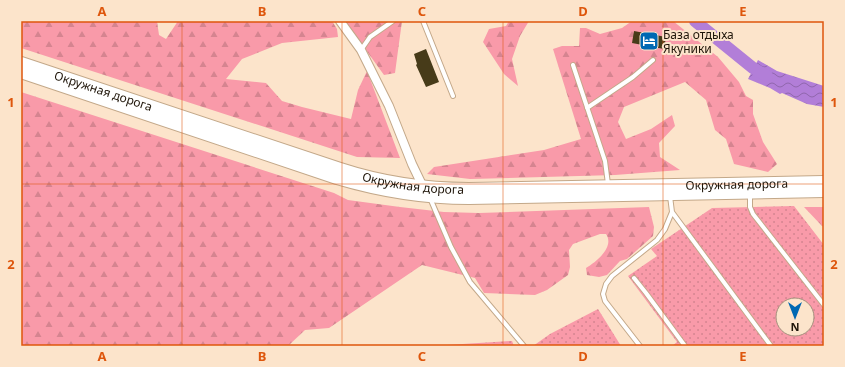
<svg xmlns="http://www.w3.org/2000/svg" width="845" height="367" font-family="'Noto Sans',sans-serif">
<style>
.forest{fill:url(#forest-firs)}
.garden{fill:url(#garden-dots);fill-rule:evenodd}
.water{fill:url(#water-waves)}
.lines{fill:none;stroke-linecap:round;stroke-linejoin:round}
.river{stroke:#b27ed8;stroke-width:12}
.building{fill:#473b19}
.service-casing{stroke:#c3a889;stroke-width:6}
.minor-casing{stroke:#c3a889;stroke-width:10}
.primary-casing{stroke:#c3a889;stroke-width:14}
.service{stroke:#fff;stroke-width:4}
.minor{stroke:#fff;stroke-width:8}
.primary{stroke:#fff;stroke-width:12}
.grid{fill:none;stroke:#de560c;stroke-width:1;stroke-opacity:0.55}
.labels{text-anchor:middle;dominant-baseline:central;stroke-width:4;stroke-linejoin:round;paint-order:stroke}
.poi-label{font-size:12px;fill:#1f1509;stroke:#fce4cb;text-anchor:start}
.street-label{font-size:12px;fill:#1f1509;stroke:#fce4cb}
.neatline{fill:none;stroke:#de560c;stroke-width:1.5}
.grid-label{font-size:13px;text-anchor:middle;font-weight:bold;fill:#de560c}
</style>
<defs>
<pattern id="forest-firs" width="22" height="20" patternUnits="userSpaceOnUse"><rect width="22" height="20" fill="#f99aa9"/><path d="M5 1l3.5 6h-7zM16 11l3.5 6h-7z" fill="#d58490"/></pattern>
<pattern id="garden-dots" width="8" height="8" patternUnits="userSpaceOnUse"><rect width="8" height="8" fill="#f99aa9"/><path d="M2 2h.1M6 6h.1" fill="none" stroke="#d58490" stroke-width="1.8" stroke-linecap="round"/></pattern>
<pattern id="water-waves" width="16" height="10" patternUnits="userSpaceOnUse"><rect width="16" height="10" fill="#b27ed8"/><path d="M0 5q4-4 8 0t8 0" fill="none" stroke="#9066ad"/></pattern>
</defs>
<rect width="100%" height="100%" fill="#fce4cb"/>
<path class="forest" d="M21 21H157L159 35 166 39 178 21H332L337 29 338 37 282 43 242 59 226 79 266 83 282 101 302 107 351 119 358 90 367 71 400 158 357 157 21 48Z
M345 21H402L395 73 384 75Z
M509 21H529L520 36 512 59 518 86 504 74 483 42 489 29 506 26Z
M632 21H673L718 57 739 82 746 96 753 100V114L763 142 777 164 768 172 734 164 726 139 715 130 706 100 685 82 624 107 618 122 626 139 651 129 672 115 675 126 659 143 660 157 680 170 615 175 470 179 427 174 434 167 544 150 581 139 553 49 562 46H579L580 28H586L600 34 622 28Z
M21 92 334 193 348 200 400 207 444 212 479 213 649 207 654 227 653 236 627 259 620 261 607 275 599 277 587 275 586 268C596 262 615 247 606 234H600L573 244 569 250 570 267 568 275 547 290 535 295 484 293 475 278 422 265 329 328 305 330 288 346H21Z
M804 207H824V227L822 226Z"/>
<path class="garden" d="M794 206 824 245V346H672L677 342 628 276 657 256 651 249 712 208ZM783 305H807V329H783Z
M598 309 621 346H533L550 334Z
M512 341 514 346H431L511 341Z"/>
<path class="water" d="M758 60 777 71 824 86V107L807 104 782 93 780 94 770 88 748 79Z"/>
<g class="lines">
<path class="river" d="M695 21 753 68 767 76"/>
</g>
<path class="building" d="M634 31 666 37 664 49 632 43Z
M426 49 439 82 426 87 416 65 417 64 414 54Z"/>
<g class="lines">
<defs>
<path id="service" d="M423 21 453 96
M361 50 370 37 393 21
M573 65 605 161 608 184
M587 108 633 77 653 60
M750 194V207L753 214 824 305
M670 196 672 212 771 346
M430 198 451 247 470 282 524 346
M634 278 646 293 685 346
M640 346 605 301 603 294 606 284 612 276 657 240 665 229 672 212"/>
<path id="minor" d="M340 21 361 50 389 106 412 164 424 189"/>
<g id="primary">
<path id="s1" d="M21 63 340 169C383 183 423 189 469 189L824 182"/>
<path d="M21 72 337 178C381 191 423 198 469 198L824 191"/>
</g>
</defs>
<use href="#service" class="service-casing"/>
<use href="#minor" class="minor-casing"/>
<use href="#primary" class="primary-casing"/>
<use href="#service" class="service"/>
<use href="#minor" class="minor"/>
<use href="#primary" class="primary"/>
</g>
<path class="grid" d="M182 21V346M342 21V346M503 21V346M663 21V346M21 184H824"/>
<defs>
<symbol id="hotel-square" viewBox="-11 -11 22 22"><rect x="-9" y="-9" width="18" height="18" rx="4" fill="#0068b3" stroke="#fce4cb"/><path d="M-6-4.5h1.5V1H6V5H4.5V3h-9V5H-6ZM-4 0a1.8 1.8 0 1 1 3.6 0ZM.5 0V-2.5h3Q6-2.5 6 0Z" fill="#fff"/></symbol>
</defs>
<g fill-rule="evenodd">
<use href="#hotel-square" x="638" y="30" width="22" height="22"/>
</g>
<g class="labels">
<g class="poi-label">
<text x="663" y="34">База отдыха<tspan x="663" dy="14">Якуники</tspan></text>
</g>
<g class="street-label">
<text stroke="none"><textPath href="#s1" startOffset="87">Окружная дорога</textPath></text>
<text stroke="none"><textPath href="#s1" startOffset="411">Окружная дорога</textPath></text>
<text stroke="none"><textPath href="#s1" startOffset="735">Окружная дорога</textPath></text>
</g>
</g>
<rect width="845" height="367" fill="none" stroke="#fce4cb" stroke-width="44"/>
<g transform="translate(795 317) rotate(180)"><circle r="19" fill="#fce4cb" stroke="#a4917d"/>
<path d="M0-3L7 15L0 10L-7 15Z" fill="#0068b3"/>
<text y="-6" font-size="11" font-weight="bold" text-anchor="middle" fill="#1f1509">N</text>
</g>
<rect x="22" y="22" width="801" height="323" class="neatline"/>
<g class="grid-label">
<text x="102" y="16">A</text>
<text x="262" y="16">B</text>
<text x="422" y="16">C</text>
<text x="583" y="16">D</text>
<text x="743" y="16">E</text>
<text x="11" y="107">1</text>
<text x="834" y="107">1</text>
<text x="11" y="269">2</text>
<text x="834" y="269">2</text>
<text x="102" y="361">A</text>
<text x="262" y="361">B</text>
<text x="422" y="361">C</text>
<text x="583" y="361">D</text>
<text x="743" y="361">E</text>
</g>
</svg>
